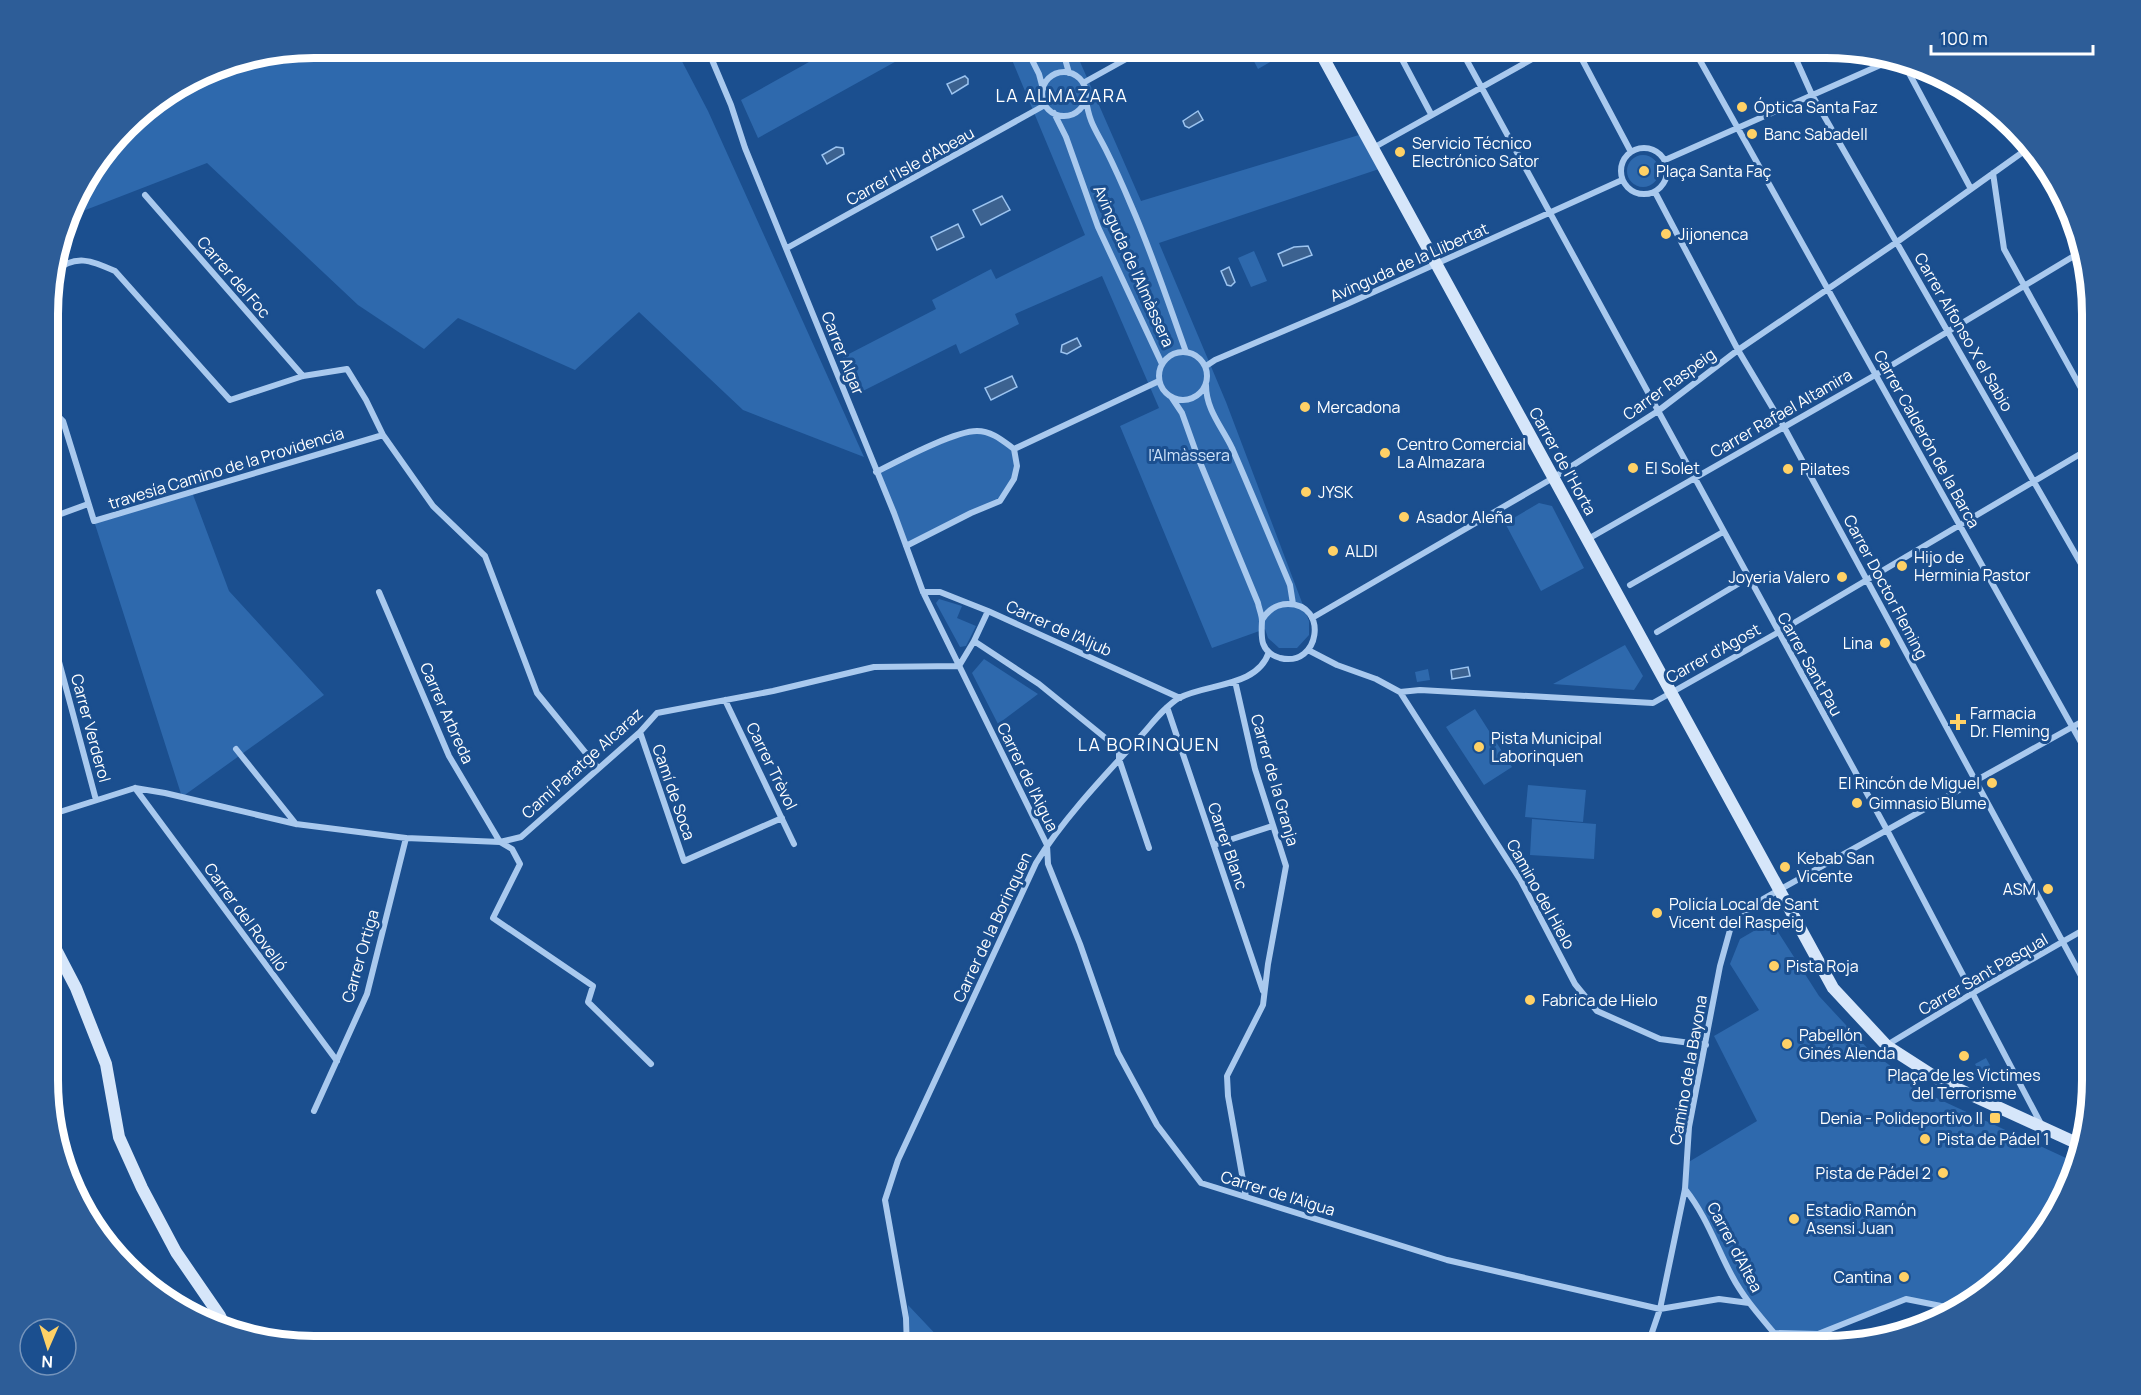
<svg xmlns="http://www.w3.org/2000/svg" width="2141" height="1395" font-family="Manrope,sans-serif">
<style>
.green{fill:#2e69ad}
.water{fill:#3c6290;stroke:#9cc4f0;stroke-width:1.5}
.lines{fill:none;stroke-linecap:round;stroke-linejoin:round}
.street{stroke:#a9c9ee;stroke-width:6}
.secondary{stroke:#d6e6fa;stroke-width:12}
.poi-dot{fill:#ffd166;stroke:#1b4f8f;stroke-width:2}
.labels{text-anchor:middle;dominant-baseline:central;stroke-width:6;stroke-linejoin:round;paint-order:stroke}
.poi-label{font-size:16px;fill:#fff;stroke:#1b4f8f;text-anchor:start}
.street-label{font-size:16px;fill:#fff;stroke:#1b4f8f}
.park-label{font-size:16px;fill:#cfe3fa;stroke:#1b4f8f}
.neighbourhood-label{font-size:18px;letter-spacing:1.5px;fill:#fff;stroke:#1b4f8f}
.rim{fill:none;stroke:#fff;stroke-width:8}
</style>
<rect width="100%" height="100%" fill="#1b4f8f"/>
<path class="green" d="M314 48H675L708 111 864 457 743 410 639 312 575 370 458 318 424 349 358 305 207 163 70 216 76 196 138 114 213 68Z
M834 48H920L758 138 741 100Z
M1007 48H1074L1141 201 1359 135 1379 169 1159 243 1226 402 1309 621V635L1297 648H1279L1268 638 1265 629 1212 648 1120 426 1159 408 1102 276 1015 314 1019 324 960 354 956 344 855 395 843 357 936 309 932 300 991 269 996 279 1085 235Z
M1247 48H1295L1258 69Z
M1627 171a16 16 0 1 1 32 0a16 16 0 1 1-32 0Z
M1254 251 1267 281 1251 287 1238 258Z
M976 431 995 435 1014 449V479L1000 501 906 546 876 472 915 453Z
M192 492 229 591 324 695 182 797 94 521Z
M1539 503 1552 506 1584 568 1541 591 1505 523Z
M939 599 962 606 957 618 976 626 966 646 960 647 936 603Z
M1625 645 1643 676 1634 690 1553 684Z
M984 659 1038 694 998 724 972 673Z
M1428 669 1430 680 1417 682 1415 672Z
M1475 709 1512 767 1484 785 1446 727Z
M1528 785 1586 790 1583 822 1525 817Z
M1532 819 1596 824 1594 859 1530 855Z
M1771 921 1819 996 1870 1051 1932 1096 2079 1164 2048 1229 1961 1310 1906 1299 1818 1334 1774 1333 1749 1303 1685 1189 1687 1163 1757 1121 1714 1036 1759 1010 1730 964 1740 939Z
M1986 1058 1997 1078 1986 1084 1975 1064Z
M908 1305 943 1342 945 1347H911Z"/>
<path class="water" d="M965 76 968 79V84L952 94 947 84Z
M1198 111 1203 120 1189 128 1185 126 1183 121Z
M836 147 843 148 844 154 827 164 822 155Z
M1002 196 1010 210 981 225 973 210Z
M958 224 964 237 937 250 931 237Z
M1308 246 1312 255 1283 266 1278 254 1294 247Z
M1229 267 1235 282 1231 286 1227 285 1221 271Z
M1077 338 1081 346 1067 354 1061 352 1062 345Z
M1012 376 1017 387 991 400 985 388Z
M1468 667 1470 676 1452 679 1451 670Z"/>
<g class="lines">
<path class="street" d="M707 48 731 105 745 148 894 513 923 592 1047 845 1048 864 1080 944 1118 1053 1157 1125 1201 1183 1447 1260 1660 1309 1719 1299 1749 1303
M1026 48 1039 74 1043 89
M1062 48 1069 73
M1396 48 1431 114
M1460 48 1887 830 2041 1124
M1576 48 1631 152
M1693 48 2092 762
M1791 48 1812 95 2092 583
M1902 60 1971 189
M1042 94a22 22 0 1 1 44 0a22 22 0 1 1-44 0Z
M1083 83 1146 48
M1086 99C1089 123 1096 130 1106 150 1115 168 1123 186 1131 205 1152 253 1168 302 1186 352
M1054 113 1066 137 1098 227 1162 364
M1621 171a23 23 0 1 1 46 0a23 23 0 1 1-46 0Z
M1373 148 1552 48
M1665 160 1894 59
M1993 173 2004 249 2092 408
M1655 192 1738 350 1784 427 2092 996
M145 195 303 376
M787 248 1045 105
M58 253 65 263
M53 272C76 254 90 260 115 271L230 400 303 376 347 369 366 400 383 435 433 506 485 556 537 693 598 768
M1159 376a24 24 0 1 1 48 0a24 24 0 1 1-48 0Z
M1206 366 1215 360 1347 304 1622 180
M1206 385C1206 410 1222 427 1232 448 1252 494 1271 540 1290 585L1293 604
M1172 398 1182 413 1197 455 1258 603C1259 609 1262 615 1262 621 1261 638 1260 652 1280 658 1320 668 1329 604 1288 604 1277 604 1268 610 1262 620
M50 408 63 421 94 521 383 435
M1014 449 1159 381
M876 472C898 461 954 431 977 431 992 431 1003 441 1014 449L1017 466 1014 479 1000 501 971 513 906 546
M50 518 88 504
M1588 539 1877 374 2079 253
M1630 585 1723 532
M379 592 449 756 500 842 512 849 520 864 493 918 593 986 588 1002 651 1064
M923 592H940L988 611 1180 698
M1312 618 1553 478 1658 411 1738 350 1897 242 2027 149
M50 628 96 800
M1657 632 1748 578
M974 641 1039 684 1119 749V759L1149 848
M1308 650 1337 665 1376 679 1400 692 1420 690 1653 703 1777 633 2092 447
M959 666 974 641 988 611
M1235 681 1255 769 1286 866 1268 964 1263 1005 1227 1076 1228 1096 1246 1197
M1400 692 1521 881 1575 984 1597 1011 1660 1039 1706 1045
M725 700 794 844
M1167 707 1263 991
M640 732 684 861 782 818
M236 749 296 824
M135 788 337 1061
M50 815 135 788 165 793 296 824 406 838 500 842 521 837 640 732 657 713 773 691 874 667 959 666
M1214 845 1272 826
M1887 1045 1973 993 2092 925
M314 1111 367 994 406 838
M1685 1189C1707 1217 1716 1246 1732 1276 1743 1297 1759 1315 1774 1333L1818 1334 1906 1299 1961 1310
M1770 1346 1774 1333
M907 1347 906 1318 885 1200 898 1160 1036 863C1063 819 1105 775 1140 737 1152 724 1164 707 1179 698 1207 683 1257 688 1269 652
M1647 1347 1660 1309 1685 1189 1689 1127 1720 966 1730 930 1747 912 1763 899 2092 716"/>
<path class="secondary" d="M1318 48 1833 988 1887 1046 1943 1082 2083 1146
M50 938 76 988 106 1064 119 1137 142 1188 176 1252 220 1316 228 1333"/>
</g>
<g class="poi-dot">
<circle cx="1742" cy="107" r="6"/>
<circle cx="1752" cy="134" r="6"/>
<circle cx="1400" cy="152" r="6"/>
<circle cx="1644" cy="171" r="6"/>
<circle cx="1666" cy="234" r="6"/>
<circle cx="1305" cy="407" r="6"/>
<circle cx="1385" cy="453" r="6"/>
<circle cx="1633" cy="468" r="6"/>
<circle cx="1788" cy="469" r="6"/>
<circle cx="1306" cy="492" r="6"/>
<circle cx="1404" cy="517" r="6"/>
<circle cx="1333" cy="551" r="6"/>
<circle cx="1902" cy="566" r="6"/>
<circle cx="1842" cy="577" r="6"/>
<circle cx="1885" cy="643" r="6"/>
<path d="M1955 713h6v6h6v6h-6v6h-6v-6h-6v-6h6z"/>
<circle cx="1479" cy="747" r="6"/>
<circle cx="1992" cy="783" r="6"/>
<circle cx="1857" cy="803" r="6"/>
<circle cx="1785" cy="867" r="6"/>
<circle cx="2048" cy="889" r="6"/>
<circle cx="1657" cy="913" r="6"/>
<circle cx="1774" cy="966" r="6"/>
<circle cx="1530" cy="1000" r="6"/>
<circle cx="1787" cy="1044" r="6"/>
<circle cx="1964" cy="1056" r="6"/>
<rect x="1989" y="1112" width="12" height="12" rx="3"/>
<circle cx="1925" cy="1139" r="6"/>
<circle cx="1943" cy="1173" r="6"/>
<circle cx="1794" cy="1219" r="6"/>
<circle cx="1904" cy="1277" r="6"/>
</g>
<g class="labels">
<g class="poi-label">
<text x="1754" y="107">Óptica Santa Faz</text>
<text x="1764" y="134">Banc Sabadell</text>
<text x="1412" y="143">Servicio Técnico<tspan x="1412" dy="18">Electrónico Sator</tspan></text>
<text x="1656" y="171">Plaça Santa Faç</text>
<text x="1678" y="234">Jijonenca</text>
<text x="1317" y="407">Mercadona</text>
<text x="1397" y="444">Centro Comercial<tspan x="1397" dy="18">La Almazara</tspan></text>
<text x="1645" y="468">El Solet</text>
<text x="1800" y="469">Pilates</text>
<text x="1318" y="492">JYSK</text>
<text x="1416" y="517">Asador Aleña</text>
<text x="1345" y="551">ALDI</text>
<text x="1914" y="557">Hijo de<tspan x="1914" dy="18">Herminia Pastor</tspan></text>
<text x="1830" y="577" text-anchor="end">Joyeria Valero</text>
<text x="1873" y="643" text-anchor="end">Lina</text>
<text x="1970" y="713">Farmacia<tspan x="1970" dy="18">Dr. Fleming</tspan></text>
<text x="1491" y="738">Pista Municipal<tspan x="1491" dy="18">Laborinquen</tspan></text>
<text x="1980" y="783" text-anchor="end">El Rincón de Miguel</text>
<text x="1869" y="803">Gimnasio Blume</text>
<text x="1797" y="858">Kebab San<tspan x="1797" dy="18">Vicente</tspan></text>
<text x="2036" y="889" text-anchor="end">ASM</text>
<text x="1669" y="904">Policía Local de Sant<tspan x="1669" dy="18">Vicent del Raspeig</tspan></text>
<text x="1786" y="966">Pista Roja</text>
<text x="1542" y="1000">Fabrica de Hielo</text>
<text x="1799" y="1035">Pabellón<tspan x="1799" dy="18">Ginés Alenda</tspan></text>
<text x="1964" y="1075" text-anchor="middle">Plaça de les Víctimes<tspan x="1964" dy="18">del Terrorisme</tspan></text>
<text x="1983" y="1118" text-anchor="end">Denia - Polideportivo II</text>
<text x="1937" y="1139">Pista de Pádel 1</text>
<text x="1931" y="1173" text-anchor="end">Pista de Pádel 2</text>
<text x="1806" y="1210">Estadio Ramón<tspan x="1806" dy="18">Asensi Juan</tspan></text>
<text x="1892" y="1277" text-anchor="end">Cantina</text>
</g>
<g class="street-label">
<text transform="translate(910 166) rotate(-29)">Carrer l'Isle d'Abeau</text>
<text transform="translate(1409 262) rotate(-24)">Avinguda de la Llibertat</text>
<text transform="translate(1134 266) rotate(66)">Avinguda de l'Almàssera</text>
<text transform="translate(234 277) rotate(49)">Carrer del Foc</text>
<text transform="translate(1964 332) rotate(60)">Carrer Alfonso X el Sabio</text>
<text transform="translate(843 353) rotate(68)">Carrer Algar</text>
<text transform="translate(1669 384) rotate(-36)">Carrer Raspeig</text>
<text transform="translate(1781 413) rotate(-30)">Carrer Rafael Altamira</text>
<text transform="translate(1927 439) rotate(61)">Carrer Calderón de la Barca</text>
<text transform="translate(1563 461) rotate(61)">Carrer de l'Horta</text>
<text transform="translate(226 468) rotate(-17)">travesía Camino de la Providencia</text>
<text transform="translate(1886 587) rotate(62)">Carrer Doctor Fleming</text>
<text transform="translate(1059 628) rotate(24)">Carrer de l'Aljub</text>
<text transform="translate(1713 653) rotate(-29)">Carrer d'Agost</text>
<text transform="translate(1810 664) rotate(61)">Carrer Sant Pau</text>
<text transform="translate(447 713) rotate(66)">Carrer Arbreda</text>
<text transform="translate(91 728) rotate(75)">Carrer Verderol</text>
<text transform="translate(582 763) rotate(-42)">Camí Paratge Alcaraz</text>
<text transform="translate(772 766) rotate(64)">Carrer Trèvol</text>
<text transform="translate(1028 777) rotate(64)">Carrer de l'Aigua</text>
<text transform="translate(1275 780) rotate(74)">Carrer de la Granja</text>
<text transform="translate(674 792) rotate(71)">Camí de Soca</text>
<text transform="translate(1228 846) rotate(71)">Carrer Blanc</text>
<text transform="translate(1541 894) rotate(61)">Camino del Hielo</text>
<text transform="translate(246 917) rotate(54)">Carrer del Rovelló</text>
<text transform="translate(992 927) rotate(-65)">Carrer de la Borinquen</text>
<text transform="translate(360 956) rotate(-74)">Carrer Ortiga</text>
<text transform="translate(1983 974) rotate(-30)">Carrer Sant Pasqual</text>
<text transform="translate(1688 1070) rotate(-80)">Camino de la Bayona</text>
<text transform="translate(1278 1193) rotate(17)">Carrer de l'Aigua</text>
<text transform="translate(1735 1247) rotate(62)">Carrer d'Altea</text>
</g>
<g class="park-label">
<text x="1189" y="455">l'Almàssera</text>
</g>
<g class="neighbourhood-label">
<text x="1062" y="95">LA ALMAZARA</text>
<text x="1149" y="744">LA BORINQUEN</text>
</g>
</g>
<path d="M0 0H2141V1395H0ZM314 58H1826A256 256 0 0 1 2082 314V1080A256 256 0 0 1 1826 1336H314A256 256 0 0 1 58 1080V314A256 256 0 0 1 314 58Z" fill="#2d5d98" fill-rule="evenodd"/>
<path class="rim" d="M314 58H1826A256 256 0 0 1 2082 314V1080A256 256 0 0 1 1826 1336H314A256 256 0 0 1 58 1080V314A256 256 0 0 1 314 58Z"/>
<g transform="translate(48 1347) rotate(183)"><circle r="28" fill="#1b4f8f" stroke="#7695bc" stroke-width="1.5"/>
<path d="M0-4.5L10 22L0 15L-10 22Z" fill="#ffd166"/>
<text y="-9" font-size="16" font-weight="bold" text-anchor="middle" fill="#ffffff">N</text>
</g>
<path d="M1931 45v9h162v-9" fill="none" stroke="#ffffff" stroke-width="3"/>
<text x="1940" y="45" font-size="18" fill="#ffffff" stroke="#1b4f8f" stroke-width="4.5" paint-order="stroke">100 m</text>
</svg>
